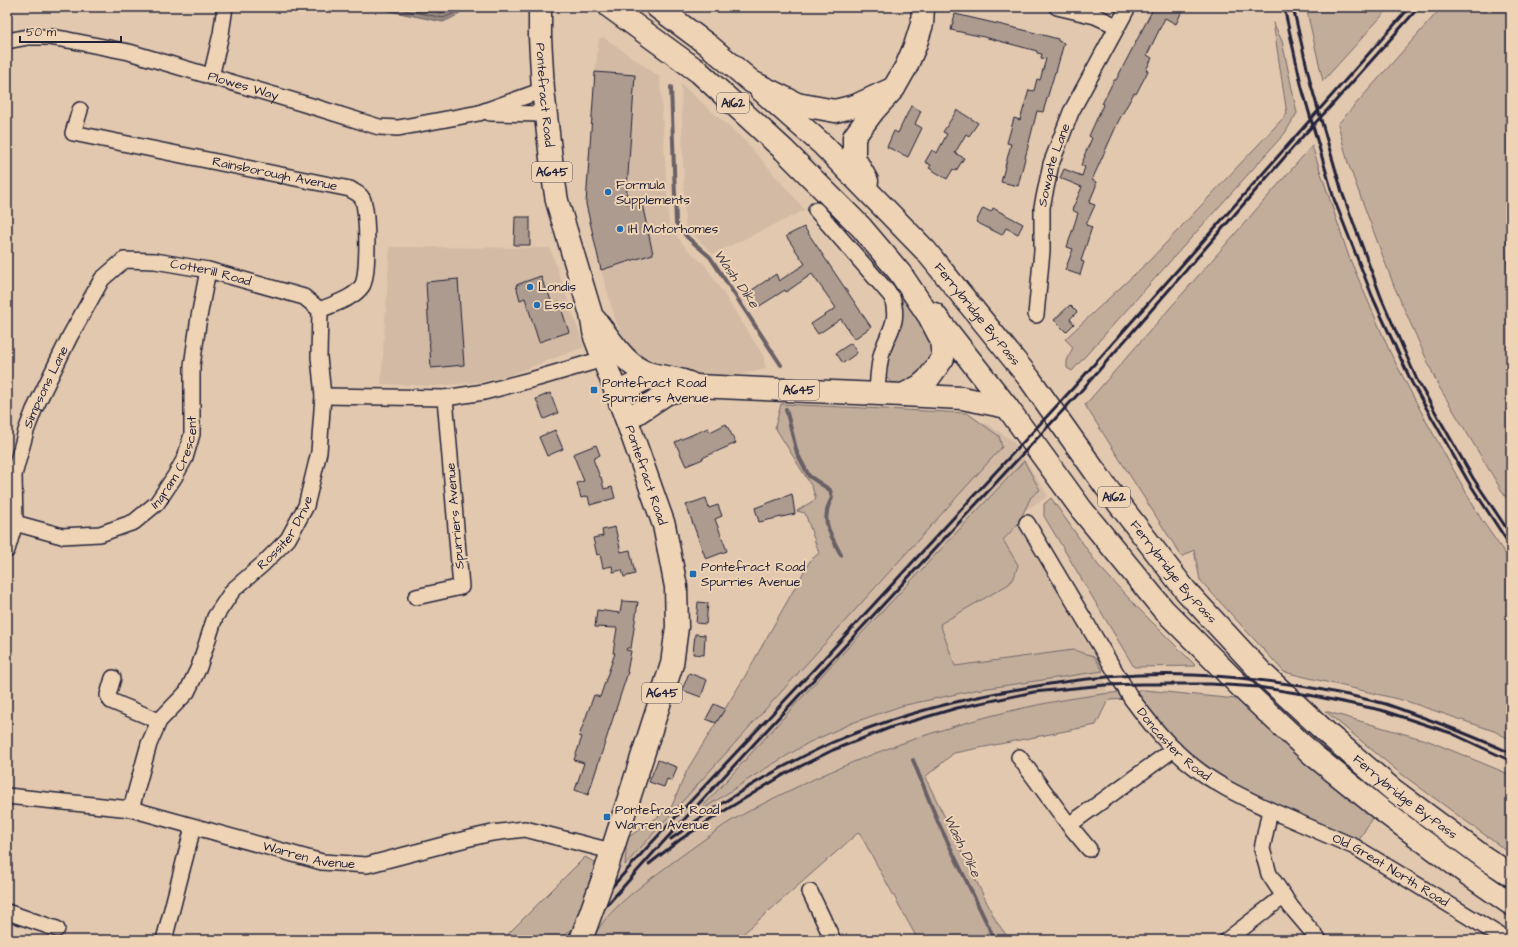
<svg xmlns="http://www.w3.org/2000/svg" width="1518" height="947" font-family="'Architects Daughter',sans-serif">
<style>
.built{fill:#d2baa4}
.green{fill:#c2ad9b;stroke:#72686b}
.water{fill:#998982;stroke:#696066}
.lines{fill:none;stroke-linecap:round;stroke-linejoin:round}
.shore{stroke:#524b57;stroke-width:1}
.stream{stroke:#696066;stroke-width:4}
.building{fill:#ac9b8e;stroke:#22223b}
.street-casing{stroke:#22223b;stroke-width:18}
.primary-casing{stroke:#22223b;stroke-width:25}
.highway-casing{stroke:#22223b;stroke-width:25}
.street{stroke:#eed3b5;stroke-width:15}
.primary{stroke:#eed3b5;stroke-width:22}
.highway{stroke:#eed3b5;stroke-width:22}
.rail{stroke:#22223b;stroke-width:3}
.primary-bridge-casing{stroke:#22223b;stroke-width:25;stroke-linecap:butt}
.primary-bridge{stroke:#eed3b5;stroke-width:22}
.poi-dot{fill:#1f6fb2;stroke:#eed3b5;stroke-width:1.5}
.labels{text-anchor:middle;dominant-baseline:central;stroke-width:4;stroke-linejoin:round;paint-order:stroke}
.shield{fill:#eed3b5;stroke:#5f5760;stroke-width:1}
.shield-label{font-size:12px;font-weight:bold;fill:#22223b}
.street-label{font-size:13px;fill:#22223b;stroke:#eed3b5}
.poi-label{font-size:13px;fill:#22223b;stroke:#eed3b5;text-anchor:start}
.water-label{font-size:14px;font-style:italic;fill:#464150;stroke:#eed3b5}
</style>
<rect width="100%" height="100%" fill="#e2c8ae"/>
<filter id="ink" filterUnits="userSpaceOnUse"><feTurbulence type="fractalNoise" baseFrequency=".025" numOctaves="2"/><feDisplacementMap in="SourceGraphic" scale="8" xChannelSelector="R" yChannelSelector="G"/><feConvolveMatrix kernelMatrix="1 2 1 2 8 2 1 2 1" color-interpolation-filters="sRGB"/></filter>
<g filter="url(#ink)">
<path class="built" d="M603 37 660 77 669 226 686 248 705 265 763 355 766 369 727 377 688 376 689 370 673 369 659 365 645 359 634 350 624 338 616 322 601 269 585 201 595 72 599 39Z
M681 84 745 141 805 210 713 254 685 226Z
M390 247 550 248 584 347 510 375 480 382 436 386 381 384Z
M986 423 1013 441 1048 496 1014 517 1004 539 1018 524 1103 671 1108 700 1096 725 953 753 925 777 593 940 627 838 671 808 687 770 744 678 810 561 969 438Z"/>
<path class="green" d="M1306 7H1390L1323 81Z
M1442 7H1511V171L1506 250 1511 323V506L1438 385 1394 286 1348 163 1338 124Z
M1273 22 1282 41 1297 113 1285 133 1072 371 1067 368V361L1073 347 1065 339 1149 261 1287 114Z
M1312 146 1349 257 1390 352 1425 419 1481 519 1511 562V740L1494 731 1406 701 1284 672 1200 580 1194 550 1182 557 1085 405Z
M907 298 923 316 935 357 921 379 900 384 891 382 886 377 883 367 897 334 902 316 900 302Z
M781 404 967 413 999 436 1002 447 625 865 627 838 671 808 687 770 744 678 810 561 819 553 805 513 797 511 816 499 812 487 775 427Z
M1024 461 1040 490 1031 497 1018 524 1003 540 1018 565 1015 575 1009 584 940 624 955 666 1073 650 1094 656 1103 671 975 690 901 706 852 723 808 743 763 770 697 813 825 672Z
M1051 498 1098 565 1136 606 1196 666 1134 667 1044 516V504Z
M1145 690 1236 699 1305 761 1373 816 1355 847 1193 767 1131 699 1108 700 1096 725 954 753 925 777 996 921 1010 940H918L859 832 736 940H593C601 916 637 889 657 874 673 862 689 850 705 839 714 833 722 826 731 821 852 753 1006 699 1145 690Z
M1325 711 1429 741 1511 775V854L1400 773Z
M585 857 596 863 574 927 560 940H502Z"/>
<path class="water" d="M370 7H465C460 15 452 18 443 22Z"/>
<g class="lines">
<path class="shore" d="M390 7 443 18 453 14 460 7
M415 7 442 13 453 7"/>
<path class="stream" d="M671 87 676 223 687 237 710 257 781 365
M786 409 797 453 809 476 830 490 832 498C819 520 831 535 841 555
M913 760 938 822 995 940"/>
</g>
<path class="building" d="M1144 7H1184L1176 24 1165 18 1147 55 1152 58 1146 70 1148 71 1136 94 1134 93 1119 120 1092 180 1096 182V186L1089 203 1095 205 1086 225 1092 227 1081 261 1084 262 1080 275 1065 270 1073 249 1067 247 1078 213 1072 210 1082 187 1060 178 1064 169 1082 176 1085 167 1081 165 1085 156H1084L1092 138 1089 136 1103 105 1102 104 1114 80H1116L1152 11Z
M955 14 1028 31 1058 39V41L1064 43 1056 72H1055L1043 112 1037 111 1018 186 1001 182 1011 144 1007 143 1014 118 1020 120 1029 90 1034 91 1037 79 1040 80 1046 59 1041 58 1042 54 1037 53V51L984 37 951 30Z
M595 72 635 75 626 203 642 204 653 254 601 270 586 204Z
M911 106 921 111 915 124 922 128 908 157 887 147 894 131 898 133Z
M957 110 978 123 969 136 966 134 955 153 964 158 956 171 953 169 947 179 929 168 931 165 925 162 932 150 937 153 947 134 943 132Z
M983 208 991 212 993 208 1023 224 1018 234 1006 228 1002 235 976 222Z
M515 217H530V245H514Z
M804 227 871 327 854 339 841 319 818 334 811 324 836 308 812 274 786 292 785 290 758 307 749 292 776 274 779 281 805 264 786 236Z
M541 276 545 289H547L552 304 559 302 569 332 539 342 525 298 520 300 516 285Z
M458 279 464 365 431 368 426 282Z
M1070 305 1077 312 1070 319 1074 324 1066 332 1054 320Z
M851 343 857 353 843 363 836 353Z
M550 393 558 413 544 419 536 399Z
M726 424 736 443 702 458 703 459 686 466 675 442 708 428 710 432Z
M555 430 563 449 547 456 539 437Z
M596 445 600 455 593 459 600 477H601L604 489 612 487 615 498 590 505 588 496 581 498 577 483 584 481 573 454Z
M792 494 795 514 759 522 755 508Z
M706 498 709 508 718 505 722 516 715 519 727 551 706 559 686 505Z
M615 527 621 552 630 550 635 574 624 577 622 570 613 572 612 566 603 568 600 554 597 555 593 538 603 536 602 530Z
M622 601 638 602 631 648H627L626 650 631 651 627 672H628L588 795 575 790 584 763 574 760 582 737 579 736 594 695 600 697 615 653H613L617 628 595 627 597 610 620 613Z
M698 602 708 603 706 624 696 623Z
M695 634 705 635 704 655 693 654Z
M689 673 707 680 701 697 682 690Z
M714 704 725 709 716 723 706 719Z
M658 760 677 767 672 781 667 779 664 787 649 782Z"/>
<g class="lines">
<defs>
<g id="street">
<path d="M1057 7 1095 16 1117 26"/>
<path id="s1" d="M7 41 28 37H50L68 40 129 52 318 108 379 127 398 128 479 113 543 90"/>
<path d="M211 77 221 34 225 7"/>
<path id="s2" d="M80 110 73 133 350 189C354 192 360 194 362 198 368 208 369 276 362 286 353 299 333 304 320 310"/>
<path d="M490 113 546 114"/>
<path d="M816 210 892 297C899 322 891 327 883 349 878 363 878 378 877 393"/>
<path id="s3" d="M1036 315 1042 251V207L1051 164 1071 112 1128 7"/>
<path d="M323 396 445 398 484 392 538 378 603 359"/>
<path id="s4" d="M15 523 62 536 100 534 134 522 157 503 175 476 185 458 192 434V366L199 317 208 270"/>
<path id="s5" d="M1027 523 1131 698C1149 722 1169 748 1193 766 1216 785 1243 797 1270 810L1262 849 1269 874 1291 907 1319 940"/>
<path id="s6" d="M7 550 15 523 14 475 26 431 34 410 70 336 102 279 124 260 155 261 208 270 304 297 320 310"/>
<path d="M416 597 461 587 445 398"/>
<path d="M113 678 108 695 111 701 159 721"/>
<path d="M1019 757 1069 825 1089 849"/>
<path id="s7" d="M7 796 131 809 322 862 367 865 466 839 492 833 525 829 611 851"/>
<path id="s8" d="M131 809 149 744 159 721 187 692 199 667 215 617 233 590 263 564 288 539 306 506 319 452 323 396 319 357 320 310"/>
<path id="s9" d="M1270 810 1355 847 1507 940"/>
<path d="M1069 825 1174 749"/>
<path d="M810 892 833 940"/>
<path d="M7 912 57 929"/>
<path d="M164 940 193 827"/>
<path d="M1227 940 1284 896"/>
</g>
<g id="primary">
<path id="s10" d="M761 90 823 145 926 251 1029 378 1106 487 1186 591 1262 673 1329 735 1392 789 1485 858 1511 875"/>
<path d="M867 181 854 158V137L874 110 894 88"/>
<path d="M934 314 1007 407 1082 510 1163 609 1247 693 1312 754 1379 808 1469 875 1511 904"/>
<path d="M903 395 962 398 1007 407"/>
<path d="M603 879 672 664 677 627 676 587 664 525 626 418"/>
</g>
<g id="highway">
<path id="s11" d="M540 7V37L543 90 553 176 557 201 591 314 595 337 626 418 637 413 667 393 696 386 903 395 920 386 928 379 943 358 941 339 929 316 900 273 861 227 784 150 699 72 610 7"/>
<path d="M657 7 708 45 752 82 797 104 835 111 855 106 894 88 906 67 915 46 922 24 923 7"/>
<path d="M595 320C610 338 625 366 648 373 663 378 679 377 693 385"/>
<path d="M616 393 646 379 661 377"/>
</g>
</defs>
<use href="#street" class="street-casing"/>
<use href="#primary" class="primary-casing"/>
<use href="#highway" class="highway-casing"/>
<use href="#street" class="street"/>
<use href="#primary" class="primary"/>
<use href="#highway" class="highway"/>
<path class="rail" d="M1284 7 1302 88 1334 199 1373 298 1412 383 1468 481 1511 547
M1293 7 1311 85 1342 192 1381 297 1417 380 1473 478 1511 535
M671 839C721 802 774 769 831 743 884 720 941 704 997 693 1044 684 1091 677 1139 675 1220 672 1303 683 1382 703 1393 706 1405 711 1416 715 1448 726 1479 739 1511 753
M649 864 681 839 724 811 785 774 833 750 892 727 957 708 1034 692 1105 685 1142 684H1211L1258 687 1309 695 1381 710 1451 733 1511 761
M565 940 643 852 817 666 1074 387 1410 7
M576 940 654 852 1080 392 1303 136 1331 106 1419 7"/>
<defs>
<path id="primary-bridge" d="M581 940 603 879"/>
</defs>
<use href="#primary-bridge" class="primary-bridge-casing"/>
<use href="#primary-bridge" class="primary-bridge"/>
</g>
</g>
<g class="poi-dot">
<circle cx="608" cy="192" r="4"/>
<circle cx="620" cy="229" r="4"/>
<circle cx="530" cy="287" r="4"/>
<circle cx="537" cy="305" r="4"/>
<rect x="590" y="386" width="8" height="8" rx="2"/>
<rect x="689" y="570" width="8" height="8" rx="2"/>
<rect x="603" y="813" width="8" height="8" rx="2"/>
</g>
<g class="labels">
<g class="shield">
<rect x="717" y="93" width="32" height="20" rx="3"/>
<rect x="532" y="162" width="40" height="20" rx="3"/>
<rect x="779" y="380" width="40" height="20" rx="3"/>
<rect x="1098" y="487" width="32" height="20" rx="3"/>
<rect x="642" y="683" width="40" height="20" rx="3"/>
</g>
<g class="shield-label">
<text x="733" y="103">A162</text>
<text x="552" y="172">A645</text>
<text x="799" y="390">A645</text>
<text x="1114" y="497">A162</text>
<text x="662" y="693">A645</text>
</g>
<g class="street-label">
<text stroke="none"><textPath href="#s1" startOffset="243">Plowes Way</textPath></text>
<text stroke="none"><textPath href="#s11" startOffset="88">Pontefract Road</textPath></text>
<text stroke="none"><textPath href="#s3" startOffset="152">Sowgate Lane</textPath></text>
<text stroke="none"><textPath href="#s2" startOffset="230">Rainsborough Avenue</textPath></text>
<text stroke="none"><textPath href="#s6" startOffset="409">Cotterill Road</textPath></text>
<text stroke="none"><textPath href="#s10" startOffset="312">Ferrybridge By-Pass</textPath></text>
<text stroke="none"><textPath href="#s6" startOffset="170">Simpsons Lane</textPath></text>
<text stroke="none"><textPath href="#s4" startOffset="198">Ingram Crescent</textPath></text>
<text transform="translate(646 475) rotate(71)">Pontefract Road</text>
<text transform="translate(455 516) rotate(-95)">Spurriers Avenue</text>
<text stroke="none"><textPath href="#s8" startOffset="324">Rossiter Drive</textPath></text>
<text stroke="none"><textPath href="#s10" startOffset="636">Ferrybridge By-Pass</textPath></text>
<text stroke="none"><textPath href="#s5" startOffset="267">Doncaster Road</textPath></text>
<text stroke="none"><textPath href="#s10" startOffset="960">Ferrybridge By-Pass</textPath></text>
<text stroke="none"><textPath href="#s7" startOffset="309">Warren Avenue</textPath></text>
<text stroke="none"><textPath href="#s9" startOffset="135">Old Great North Road</textPath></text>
</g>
<g class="poi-label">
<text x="616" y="185">Formula<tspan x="616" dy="15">Supplements</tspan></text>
<text x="628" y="229">IH Motorhomes</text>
<text x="538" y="287">Londis</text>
<text x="545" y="305">Esso</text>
<text x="602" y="383">Pontefract Road<tspan x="602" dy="15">Spurriers Avenue</tspan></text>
<text x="701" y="567">Pontefract Road<tspan x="701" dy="15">Spurries Avenue</tspan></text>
<text x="615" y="810">Pontefract Road<tspan x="615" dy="15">Warren Avenue</tspan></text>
</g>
<g class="water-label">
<text transform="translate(736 279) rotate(55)">Wash Dike</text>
<text transform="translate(962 846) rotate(64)">Wash Dike</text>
</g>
</g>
<rect width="1518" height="947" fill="none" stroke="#eed3b5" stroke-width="24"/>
<rect x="12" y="12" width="1494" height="923" fill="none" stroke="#22223b" stroke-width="1.5" filter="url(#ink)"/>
<path d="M20 36v6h101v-6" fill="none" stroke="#22223b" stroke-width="2"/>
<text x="26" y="36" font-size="12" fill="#22223b" stroke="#eed3b5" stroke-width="3" paint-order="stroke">50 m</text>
</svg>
